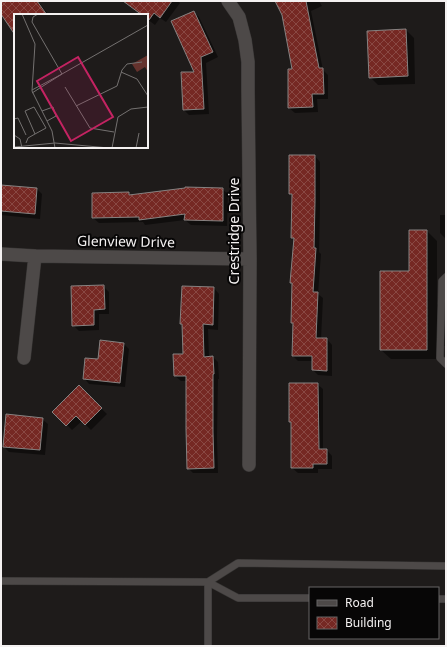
<svg xmlns="http://www.w3.org/2000/svg" width="447" height="647" font-family="'Noto Sans',sans-serif">
<style>
.shadow{fill:#0007}
.building{fill:url(#building-cross-hatch);stroke:#868281}
.lines{fill:none;stroke-linecap:round;stroke-linejoin:round}
.lane-casing{stroke:#373534;stroke-width:8}
.street-casing{stroke:#373534;stroke-width:14}
.lane{stroke:#4d4948;stroke-width:7}
.street{stroke:#4d4948;stroke-width:13}
.labels{text-anchor:middle;dominant-baseline:central;stroke-width:4;stroke-linejoin:round;paint-order:stroke}
.street-label{font-size:14px;fill:#f4f1f1;stroke:#070606}
.inset-road{fill:none;stroke:#747170;stroke-width:1}
.view{fill:#c42362;fill-opacity:0.15;stroke:#c42362;stroke-width:2}
.inset-edge{fill:none;stroke:#f4f1f1;stroke-width:2}
</style>
<defs>
<pattern id="building-cross-hatch" width="8" height="8" patternUnits="userSpaceOnUse"><rect width="8" height="8" fill="#752823"/><path d="M0 0l8 8M0 8l8-8" fill="none" stroke="#894843"/></pattern>
</defs>
<rect width="100%" height="100%" fill="#1e1b1a"/>
<path class="shadow" d="M1 1H38L44 9 49 15H15V32L1 12Z
M126 1H177L180 3 166 22 160 18 155 25 147 19V15H142L134 9Z
M276 1H319L322 6 311 11 323 70 328 75V99H317L318 112 295 113 289 108 293 70 283 15Z
M194 12 199 17 218 57 206 63 209 114 189 115 184 110 196 73Z
M406 30 414 38 415 84 378 85 370 77Z
M315 156 320 162V207L319 252 321 254 318 294 323 298 321 339H327L332 345V376L318 375 313 370V361H298L293 356 294 324 292 322 293 285 291 283 295 240 292 237 293 196 290 193Z
M1 186 37 189 42 194 40 219 1 215Z
M222 189 228 194 227 226 191 225 185 220 145 225 143 222 99 223 93 218V194L128 193 131 196Z
M440 215H446V239L440 233Z
M427 231 437 241V304L446 313 445 346H437V359H391L381 350 410 272Z
M103 286 109 292V314H99V330L79 331 73 325Z
M183 287 214 288 219 294 218 330 208 329 209 357H213L218 362 219 379H218L217 438 218 473H193L188 468 187 381H181L175 376 184 355Z
M124 344 129 349 125 387 89 384 84 378 99 360Z
M317 384 323 389V450H327L332 456V469H318V473H298L292 468V423L290 421Z
M79 387 107 414 91 430 82 421 72 430 54 412Z
M42 419 48 424 45 455 9 452 4 447Z"/>
<path class="building" d="M1 1H37L47 15H15V35L1 14Z
M123 1H172L160 18 154 13 149 20 147 19V15H142Z
M275 1H306L319 68H323L324 94H312L313 107 288 108V69H292L282 15Z
M194 11 213 52 201 57 204 109 183 110 181 72H194L171 21Z
M406 29 408 76 369 78 367 31Z
M289 155H315V201L314 248H316L313 292H318L316 338H327V371L312 370V356H292L293 323H291L292 283H290L294 238H291L292 194H289Z
M1 185 37 188 35 214 1 211Z
M185 187 223 188V221L184 220 185 214 139 220V217L92 218V193L129 192V195L185 188Z
M409 230H427V350H380V271H409Z
M104 285 105 309 94 310V325L72 326 71 286Z
M182 286 214 287 213 325 203 324 204 357 213 356 214 374H213V432L214 468 187 469 186 429V376H174L173 354H183L182 324H180Z
M100 340 124 343 120 383 83 379 85 358 98 359Z
M289 383H318L319 449H327V464H313V468H291V422H289Z
M79 385 102 408 85 425 76 416 66 426 52 412Z
M6 414 43 418 40 450 3 447Z"/>
<g class="lines">
<defs>
<path id="lane" d="M446 277 442 281 440 358 446 364
M1 581 208 582V646
M310 598H238L208 582 238 563 446 566
M438 599H446"/>
<path id="street" d="M228 1 239 17 245 40 248 62V90L250 259 249 465
M1 254 35 256 250 259
M24 358 35 256"/>
</defs>
<use href="#lane" class="lane-casing"/>
<use href="#street" class="street-casing"/>
<use href="#lane" class="lane"/>
<use href="#street" class="street"/>
</g>
<g class="labels">
<g class="street-label">
<text transform="translate(233 231) rotate(-90)">Crestridge Drive</text>
<text transform="translate(126 241) rotate(1)">Glenview Drive</text>
</g>
</g>
<g transform="translate(14 14)">
<rect width="134" height="134" fill="#1e1b1a"/>
<path d="M134 41V58L131 53 123 58 118 50Z" fill="#65322d"/>
<path class="inset-road" d="M8 0 21 30 18 77 38 117 41 134M24 0 19 3 18 8 48 60 134 11M107 58 123 65 134 82M51 73 76 114 100 118M18 76 48 60 18 79M62 92 103 72 108 56 113 50 128 48M28 97 39 93 42 102 33 107M0 105 4 104 12 121M0 121 6 125 8 134M12 129 14 124 21 120 32 114 20 93 11 97 21 120M0 133 41 129 95 134M98 134 104 103 117 95 134 93M122 134 125 119"/>
<path class="view" d="M64 43 99 103 57 127 23 67Z"/>
<rect width="134" height="134" class="inset-edge"/>
</g>
<rect width="447" height="647" fill="none" stroke="#f4f1f1" stroke-width="4"/>
<rect x="309" y="587" width="130" height="52" fill="#070606" stroke="#666464"/>
<rect x="317" y="600" width="20" height="6" fill="#4d4948" stroke="#666464"/>
<text x="345" y="607" font-size="12" fill="#f4f1f1">Road</text>
<rect x="317" y="617" width="20" height="12" fill="url(#building-cross-hatch)" stroke="#666464"/>
<text x="345" y="627" font-size="12" fill="#f4f1f1">Building</text>
</svg>
